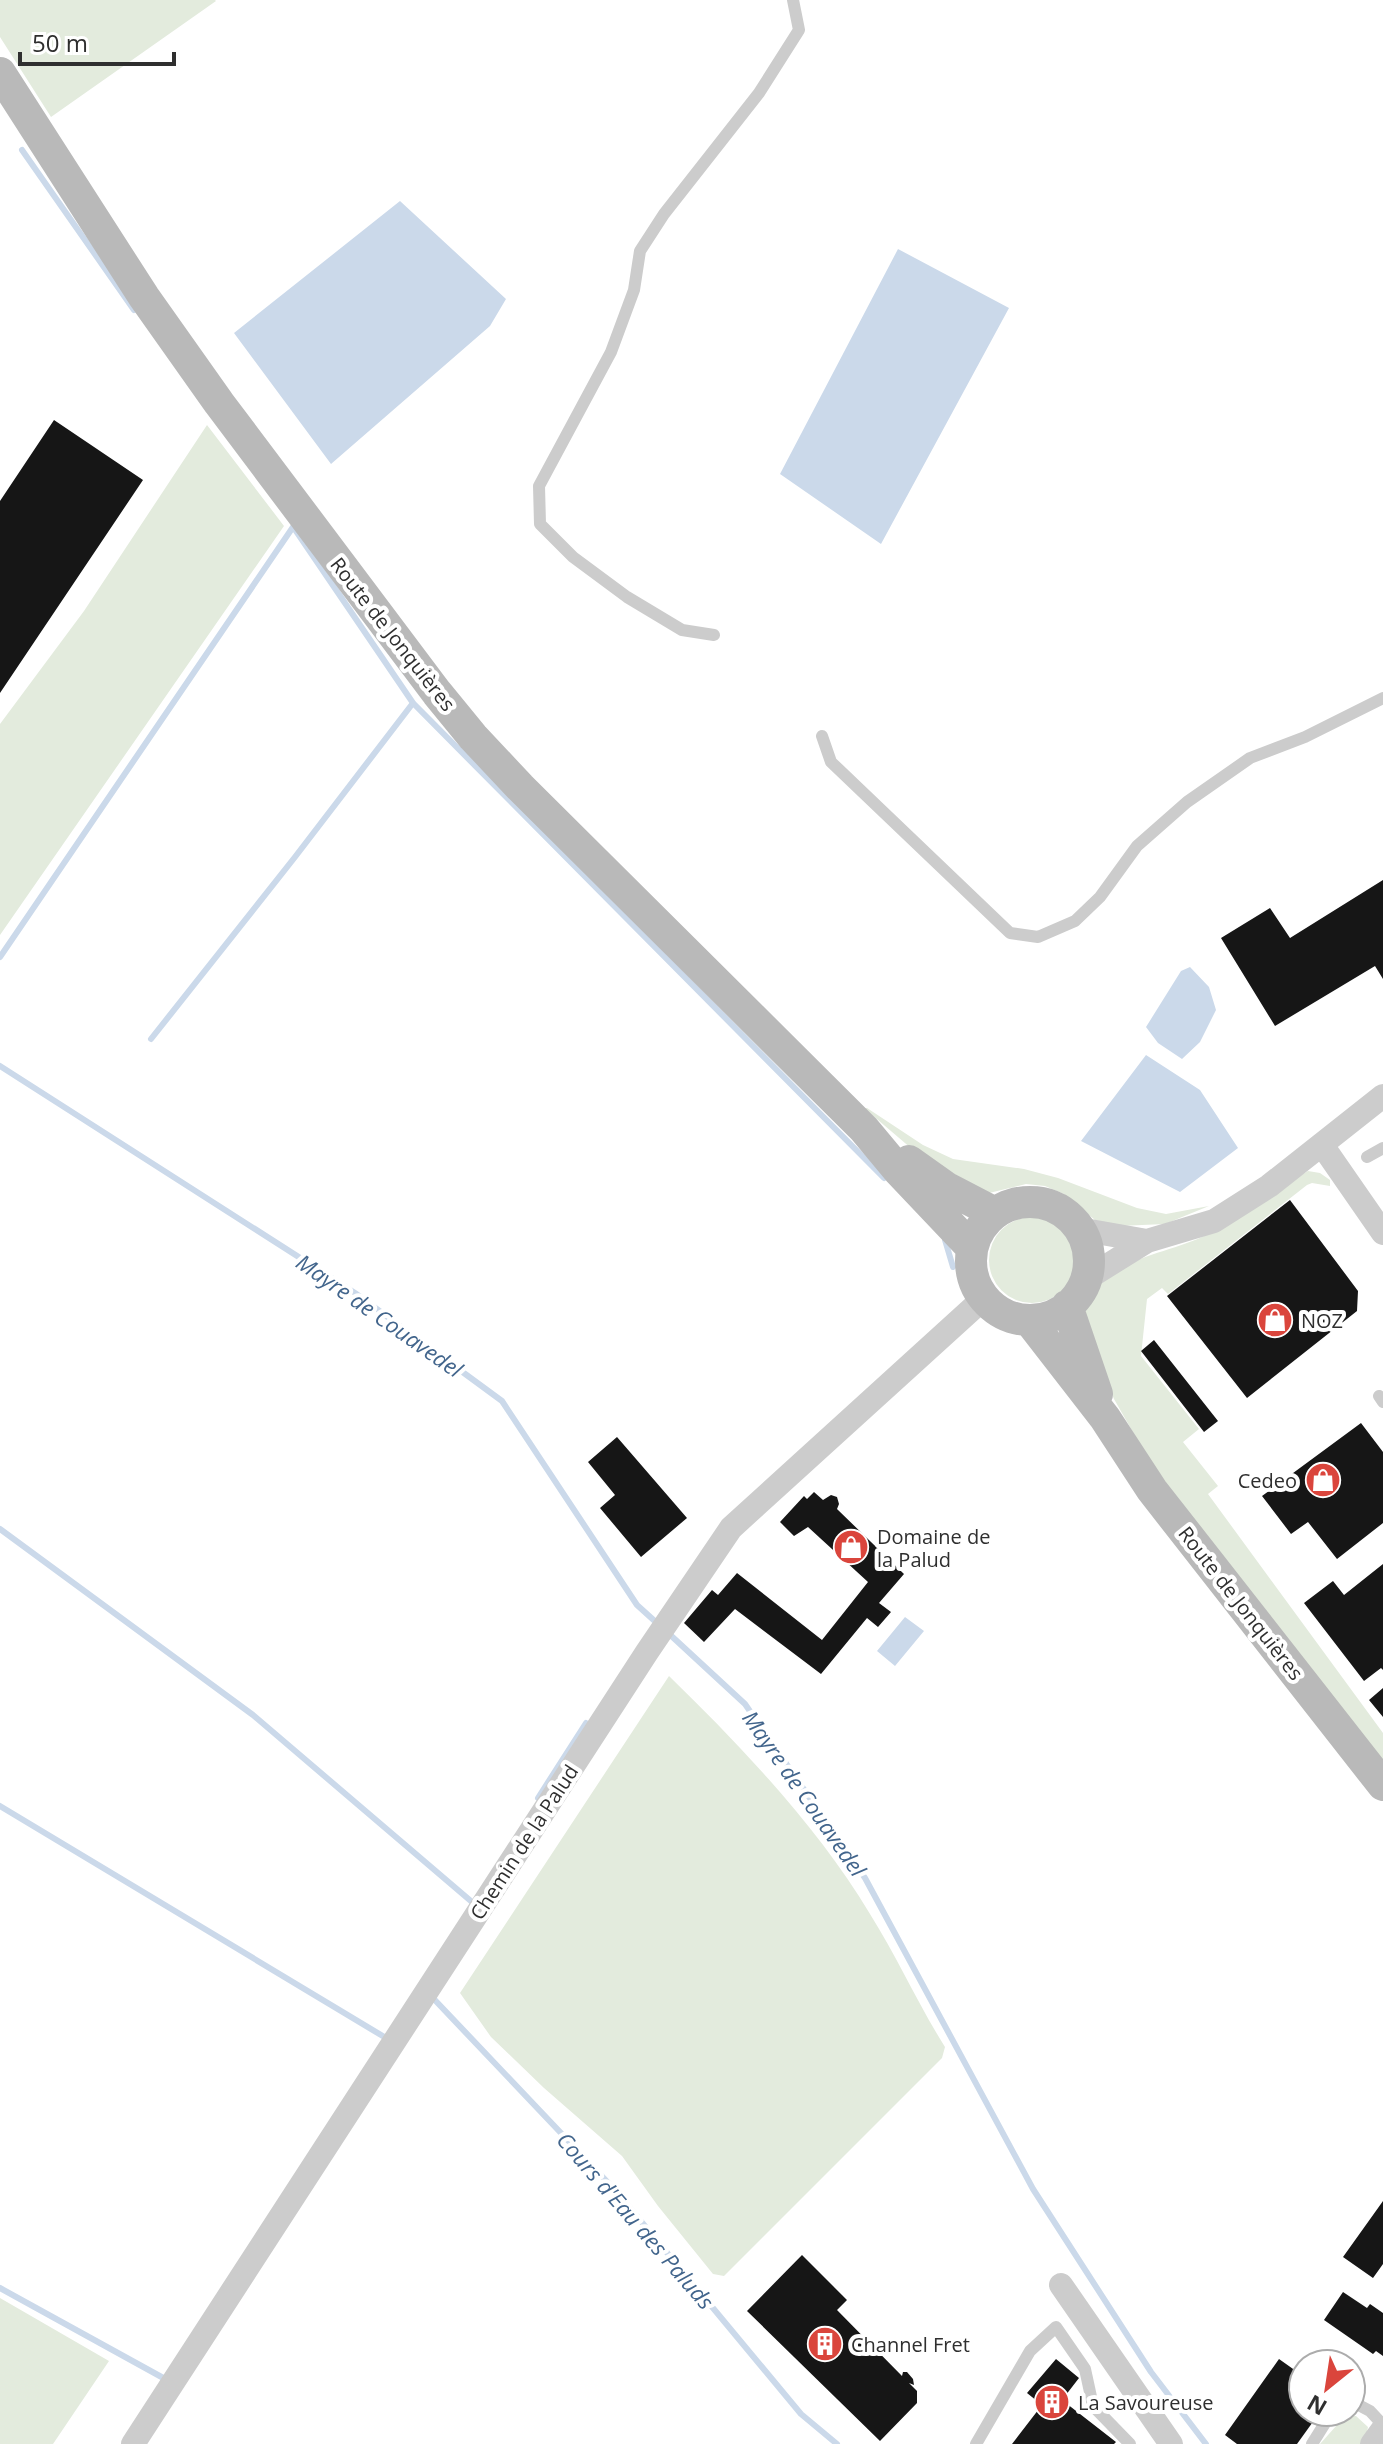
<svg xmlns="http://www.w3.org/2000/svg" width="1383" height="2444" font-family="'Open Sans',sans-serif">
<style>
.green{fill:#e3ebdd}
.water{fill:#cbd9ea}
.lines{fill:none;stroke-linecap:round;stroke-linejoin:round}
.stream{stroke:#cbd9ea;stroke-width:6}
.building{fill:#161616}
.lane{stroke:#ccc;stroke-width:12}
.street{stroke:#ccc;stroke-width:24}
.secondary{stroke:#b9b9b9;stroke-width:32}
.labels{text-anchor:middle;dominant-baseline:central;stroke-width:8;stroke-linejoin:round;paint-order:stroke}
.street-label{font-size:20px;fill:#2f2f2f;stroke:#fff}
.poi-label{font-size:20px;fill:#2f2f2f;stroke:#fff;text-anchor:start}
.water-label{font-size:22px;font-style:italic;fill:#42658c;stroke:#fff}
</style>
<rect width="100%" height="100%" fill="#fff"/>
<path class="green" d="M0 0H215L216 1 51 117 0 37Z
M207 425 284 526 0 935V724L84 611Z
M864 1108H867L923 1145 953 1159 1024 1169 1058 1178 1137 1208 1166 1214 1209 1206 1165 1224 1119 1226 1095 1220 1064 1194 1045 1186 1026 1184 989 1193 919 1155Z
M1308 1171 1320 1173 1330 1180V1186L1312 1183 1307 1185 1168 1294 1162 1288 1147 1299 1141 1356 1199 1429 1183 1442 1218 1486 1208 1494 1383 1733V1761L1154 1469 1114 1399 1083 1322C1084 1306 1097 1285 1110 1275 1135 1256 1174 1250 1202 1237 1241 1220 1272 1192 1308 1171Z
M989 1260a43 43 0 1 1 86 0a43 43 0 1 1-86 0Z
M669 1676C741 1746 818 1827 870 1914 897 1957 918 2004 945 2047L942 2058 724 2276 713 2274 658 2206 622 2156 544 2088 491 2037 460 1993Z
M0 2298 109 2361 53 2444H0Z
M1345 2416H1356L1368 2427 1366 2437 1360 2444H1320Z"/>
<path class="water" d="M400 201 506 299 490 326 331 464 234 333Z
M898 249 1009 308 881 544 780 474Z
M1190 967 1209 987 1216 1010 1200 1042 1182 1059 1158 1043 1146 1027 1181 971Z
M1146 1055 1200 1090 1238 1148 1180 1192 1081 1141Z
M905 1617 924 1631 895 1666 877 1651Z"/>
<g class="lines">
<path class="stream" d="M22 150 134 310
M296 531 413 703 884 1178
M0 957 293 527
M151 1039 295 857 413 703
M0 1066 355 1293 502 1401 637 1605 658 1624
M945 1240 953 1267
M0 1529 253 1715 472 1902
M666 1631 745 1704 865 1878 1033 2189 1151 2372 1206 2444
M538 1798 586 1723
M0 1806 386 2038
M432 1997 615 2190 801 2414 837 2444
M0 2288 167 2380"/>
</g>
<path class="building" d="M54 420 143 480 0 693V501Z
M1383 880V979L1375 966 1275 1026 1221 938 1270 908 1290 938Z
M1290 1200 1358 1291 1357 1311 1247 1398 1167 1296Z
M1154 1340 1218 1421 1204 1432 1141 1351Z
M1361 1423 1383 1452V1523L1337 1559 1308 1522 1291 1534 1262 1496Z
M617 1437 687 1518 641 1557 600 1508 615 1495 588 1462Z
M814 1492 823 1500 831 1495 837 1497 839 1504 837 1509 904 1574 879 1603 891 1612 878 1627 867 1618 821 1674 735 1609 704 1642 684 1623 712 1590 718 1595 737 1573 822 1640 868 1582 808 1527 794 1536 780 1522 804 1496 807 1499Z
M1383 1564V1670L1381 1668 1364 1681 1304 1603 1333 1581 1344 1595Z
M1383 1688V1717L1369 1700Z
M1383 2201V2264L1373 2278 1343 2257Z
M802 2255 847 2300 837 2310 902 2376 903 2372H907L913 2379 914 2385 909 2383 917 2391V2403L880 2441 747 2311Z
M1343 2292 1367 2308 1370 2304 1383 2313V2356L1376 2351 1373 2354 1324 2320Z
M1056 2359 1079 2378 1062 2400 1116 2442 1114 2444H1012L1042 2405 1027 2393Z
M1279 2359 1303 2376V2412H1320L1297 2444H1237L1225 2435Z"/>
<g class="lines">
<path class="lane" d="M714 635 682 630 627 597 573 557 540 524 539 486 611 352 634 290 640 251 664 214 759 93 799 30 793 0
M822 736 831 762 1010 933 1038 937 1075 921 1100 897 1137 846 1187 802 1250 758 1305 737 1383 698
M1367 1157 1383 1148
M1379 1396 1383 1402
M1351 2401 1370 2411 1383 2425
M976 2444 1030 2351 1056 2327 1085 2369 1093 2406 1130 2444
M1312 2444 1332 2412"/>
<path class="street" d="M1322 1145 1383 1233
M1079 1229 1147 1241
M1086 1279 1147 1241 1214 1221 1269 1186 1383 1096
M1061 2285 1171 2444
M133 2444 647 1652 731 1528 984 1298
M1372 2444 1383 2429"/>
<path class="secondary" d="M0 73 144 297 219 403 437 693 473 737 520 787 864 1129 899 1171 972 1248
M909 1161 947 1188 995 1213
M971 1261a59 59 0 1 1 118 0a59 59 0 1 1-118 0Z
M1067 1306 1097 1394
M1029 1320 1105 1418 1152 1490 1383 1785"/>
</g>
<defs>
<symbol id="shop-disc" viewBox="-11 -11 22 22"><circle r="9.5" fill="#da453c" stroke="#fff"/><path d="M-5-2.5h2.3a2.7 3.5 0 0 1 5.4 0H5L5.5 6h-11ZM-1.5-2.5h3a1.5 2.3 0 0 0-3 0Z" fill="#fff"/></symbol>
<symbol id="building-disc" viewBox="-11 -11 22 22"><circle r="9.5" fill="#da453c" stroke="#fff"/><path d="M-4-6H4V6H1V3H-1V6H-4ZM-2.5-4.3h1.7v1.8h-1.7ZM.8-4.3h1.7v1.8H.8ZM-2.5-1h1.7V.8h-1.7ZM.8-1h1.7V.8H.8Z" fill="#fff"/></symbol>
</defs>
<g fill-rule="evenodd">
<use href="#shop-disc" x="1255" y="1300" width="40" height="40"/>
<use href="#shop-disc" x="1303" y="1460" width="40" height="40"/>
<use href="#shop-disc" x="831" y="1527" width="40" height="40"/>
<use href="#building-disc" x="805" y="2324" width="40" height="40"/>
<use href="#building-disc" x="1032" y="2382" width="40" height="40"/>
</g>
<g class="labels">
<g class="street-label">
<text transform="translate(393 634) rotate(52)">Route de Jonquières</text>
<text transform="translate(1241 1603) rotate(52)">Route de Jonquières</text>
<text transform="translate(524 1842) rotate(-57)">Chemin de la Palud</text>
</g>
<g class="poi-label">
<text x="1301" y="1320">NOZ</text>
<text x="1297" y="1480" text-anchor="end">Cedeo</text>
<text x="877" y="1536">Domaine de<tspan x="877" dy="23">la Palud</tspan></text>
<text x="851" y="2344">Channel Fret</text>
<text x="1078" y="2402">La Savoureuse</text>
</g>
<g class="water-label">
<text transform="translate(380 1315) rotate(35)">Mayre de Couavedel</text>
<text transform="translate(805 1793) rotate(55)">Mayre de Couavedel</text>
<text transform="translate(636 2220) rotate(49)">Cours d'Eau des Paluds</text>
</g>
</g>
<g transform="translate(1327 2388) rotate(210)"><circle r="38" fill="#ffffff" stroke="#acacac" stroke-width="2"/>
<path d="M0-6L14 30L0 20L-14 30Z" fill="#da453c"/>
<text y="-12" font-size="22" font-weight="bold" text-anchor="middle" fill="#2f2f2f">N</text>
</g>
<path d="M20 52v12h154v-12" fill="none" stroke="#2f2f2f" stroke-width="4"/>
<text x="32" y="52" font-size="24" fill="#2f2f2f" stroke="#ffffff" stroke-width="6" paint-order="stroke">50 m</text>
</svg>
